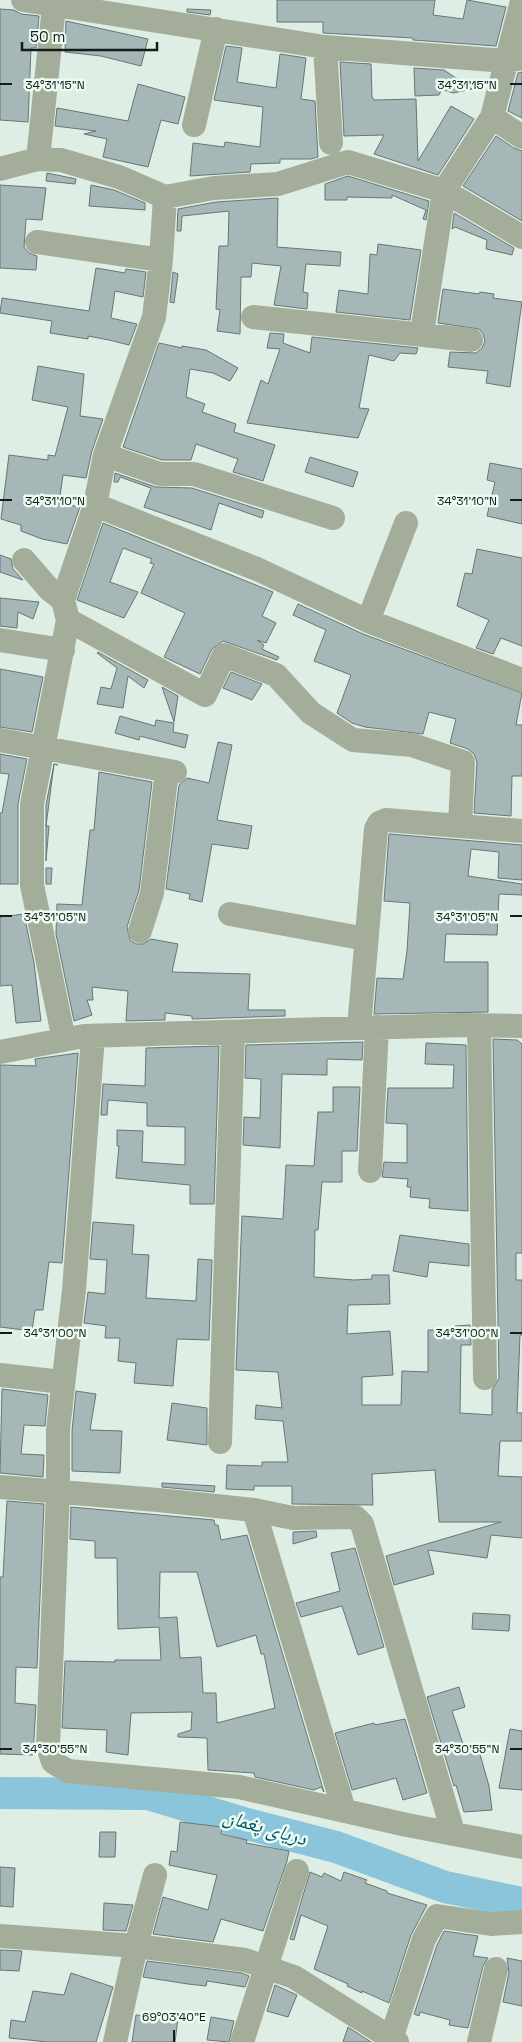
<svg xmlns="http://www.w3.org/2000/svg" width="522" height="2042" font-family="'Space Grotesk','Noto Naskh Arabic',sans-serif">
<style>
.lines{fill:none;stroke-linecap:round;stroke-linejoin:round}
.river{stroke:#8bc5db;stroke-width:32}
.building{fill:#a5b8b7;stroke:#657776;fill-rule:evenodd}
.minor{stroke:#a4ad99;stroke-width:24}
.ticks{fill:none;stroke:#161b18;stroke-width:2}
.labels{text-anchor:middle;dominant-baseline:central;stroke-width:5;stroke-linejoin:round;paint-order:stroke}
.water-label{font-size:20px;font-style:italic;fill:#00536a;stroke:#ebfcf2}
.ticks-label{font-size:12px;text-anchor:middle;fill:#161b18;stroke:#ebfcf2;stroke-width:5;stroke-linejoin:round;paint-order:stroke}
</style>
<rect width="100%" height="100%" fill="#deeee4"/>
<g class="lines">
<path class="river" d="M0 1793 148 1794 247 1824 336 1847 445 1887 522 1903"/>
</g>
<path class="building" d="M277 0H435L433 15 463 19 467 0 506 7 496 46 413 40V38L323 33V22H277Z
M0 9 14 10 21 14 39 16 36 48H31L28 122 0 120Z
M187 9 211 10 210 15 187 12Z
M66 21 148 39 141 66 101 56 65 52Z
M226 46 242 48 237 82 276 88 280 54 306 58 301 99 315 101 318 157 311 159H280V163L251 164 250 172 190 176 193 143 224 147 225 142 260 147 263 107 214 100Z
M340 62 371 64 372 97 374 100 416 99 418 161 451 106 474 119 438 175 374 154 384 135 344 136Z
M414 68 444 70 472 89 453 93 442 89 439 95 415 96Z
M522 72V118L508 111 518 73Z
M138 84 185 97 178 124 161 120 148 167 103 157 107 139 84 134 96 131 55 126 57 108 128 121Z
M496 136 514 148 522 151V221L463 186Z
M47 173 76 179 75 184 46 181Z
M348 176 429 201 426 220 423 219 426 210 392 195V198L347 197V200H325V184Z
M0 185 46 188 42 220 26 219 24 247 29 253 37 256 36 270 0 268Z
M91 185 114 190 145 203V210L89 206Z
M278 198 277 247 341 252 340 266 306 264 303 292 308 293 307 309 274 305 281 266 252 263 251 277H241L240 334 217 331 220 310 216 309 219 246H228L229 211 182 216 181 231H177L178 209 216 202Z
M454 213 514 248 512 255 486 249 487 240 455 227 452 229Z
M378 244 421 250 410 320 336 312 339 290 368 294 370 254 377 255Z
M96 268 125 273 126 269 146 272 143 297 115 291 111 318 137 324 129 345 109 340 88 336V339L50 333 52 321 0 313 2 298 89 311Z
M173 272 178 274 174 303 170 302Z
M443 289 479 294 480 292 494 294 493 298 522 302 510 387 486 383 488 371 448 367 450 352 476 353 482 348 485 341 483 334 479 329 438 323Z
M270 333 284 334 283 343 310 353 312 337 418 348 416 354 400 353 394 361 369 355 359 408 369 409 358 438 247 423 261 380 268 384 280 349 267 348Z
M159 343 182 348V346L206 350 238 368 230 381 213 373 190 369 186 397 205 404 202 412 236 424 234 432 275 445 263 481 233 472 238 459 196 444 191 460H162L123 447Z
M38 366 84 374 80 416 103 419 92 451 86 478 63 475 59 503 80 507 67 544 42 539 21 531V525L1 519 9 455 48 460V455L55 456 68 407 32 400Z
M310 457 358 472 353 487 305 472Z
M490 463 522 469V524L487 516 495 482 487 480Z
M115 473 156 487 192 488 264 511 262 518 219 503 211 530 144 507 151 488 120 477 118 482H114Z
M103 523 273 592 262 616 276 623 266 643 257 640 264 645 262 649 279 657 277 660 223 641 212 649 200 674 164 657 185 613 141 593 154 564 150 563 152 559 123 548 110 582 138 592 124 618 77 600Z
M477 549 522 558V646L501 638 493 654 476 648 489 620 457 606 465 573 472 574Z
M0 555 11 559 13 569 23 580 0 572Z
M0 598 39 602 33 619 18 612 17 628 0 626Z
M298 604 363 634 522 693 516 725H522V776H512L511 816 474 813 477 762 474 754 468 749 450 743 456 719 429 712 423 734 365 727 352 723 337 713 351 675 314 661 326 630 293 615Z
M98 652 148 680 144 688 128 676 123 708 97 704 101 687 111 689 117 668 97 653Z
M0 669 43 677 32 732 0 727Z
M231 672 262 684 252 700 223 688Z
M162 687 178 696 174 722Z
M120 716 155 726 156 720 174 723 173 732 188 735 185 748 140 736 139 740 115 733Z
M218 742 232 745 217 820 252 826 248 849 212 844 202 902 189 899 190 894 166 889 179 785 187 778 209 783Z
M0 754 27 759 18 804V884H0V813H2L9 774 0 773Z
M54 764 58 765 54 764 46 826H49L46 861V805Z
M99 772 152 782 139 890 127 927 130 940 136 944H143L151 939 178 944 172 972 250 974 248 1010H285V1016L192 1019V1016L165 1013V1020L126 1021 128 991 92 987 93 1000H87L92 1015 74 1021 56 934 57 904 82 905 90 830H94Z
M389 834 522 845V880L498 878 499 852 471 849 468 876 522 884V895L499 894 497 935 446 934 444 962H488V1012L374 1014 377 978 403 979 407 951 410 903 384 901Z
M46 868H52L51 884H46Z
M24 914 34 963 41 1021 16 1023 12 985 0 986V917Z
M493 1039 517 1040 522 1044V1253H516V1280H522V1335H520L517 1413H522V1441H500L498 1476 522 1477V1538L491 1535 487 1558 428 1550 434 1574 394 1585 386 1556 501 1522H439L435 1470 372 1474 373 1505 292 1504V1486H254V1490L226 1489 227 1465 262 1466V1462H288L283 1421 255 1419 256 1405 282 1408 278 1372 236 1370 242 1216 283 1219 286 1165 314 1166 318 1112H333V1087H360L357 1151H342V1182H322L318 1230H315L314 1277 354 1280 372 1279V1275H389L390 1304 348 1305 347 1334 390 1331 393 1375 362 1377V1405H401L402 1371 428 1372V1330H455V1326L470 1325 471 1345H461L460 1413 492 1415V1390L499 1378Z
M363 1042 362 1060 327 1059V1075L282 1074 280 1148 243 1145 244 1117 260 1118 261 1079 245 1078 246 1045Z
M426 1043 466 1045 468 1211 429 1208 430 1199 410 1197 411 1187H407L408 1179 382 1177 384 1162 407 1163V1124L386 1123 388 1088H453L454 1065 425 1064Z
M219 1046 214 1204H190V1185L116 1178 119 1146H117V1130L143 1131 142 1162 185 1165V1127L147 1126V1103L108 1100 107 1115H101L103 1084 145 1086 146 1048Z
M78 1053 62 1263 49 1262 43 1310H35L32 1331 0 1327V1065L36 1066 35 1059Z
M93 1222 134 1225 132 1254 149 1255 146 1298 196 1301 198 1259 212 1260 209 1340 177 1339 173 1386 134 1383 136 1363 118 1361 120 1338H105L106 1326 84 1323 88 1292 105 1294 107 1260 90 1259Z
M400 1235 469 1244V1266L429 1262 427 1277 393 1271Z
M2 1389 48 1395 45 1426 24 1425 21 1454 44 1455 43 1477 0 1473Z
M76 1391 96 1394 90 1430 122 1431 120 1473 72 1471V1431Z
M172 1403 207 1408V1445L167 1440Z
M162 1483 215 1486 214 1492 162 1487Z
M7 1501 44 1504 37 1668 16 1667 15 1703 36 1705 33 1755 0 1754V1577H3Z
M71 1507 214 1520 215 1525H218L221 1540 247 1535 324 1792 321 1787 314 1790 255 1777 254 1773 208 1770 207 1738 178 1737V1734L191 1730 192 1712 131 1713 128 1755 106 1752 107 1730 62 1728 65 1661 115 1662V1660H161L159 1627 118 1629 117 1558H95V1541L70 1539ZM160 1572H197L217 1647 256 1635 261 1654H264L275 1708 217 1723 216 1693H203L201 1657 180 1658 177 1617 159 1618Z
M316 1531 317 1537 293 1544V1532Z
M355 1548 384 1647 358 1655 342 1606 301 1617 296 1603 340 1591 331 1553Z
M473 1613 510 1615 509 1631 472 1629Z
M459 1687 465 1707 452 1711 465 1750 478 1747 489 1786 492 1810 464 1812 456 1785 454 1786 427 1697Z
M405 1719 427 1793 403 1800 396 1778 352 1790 335 1733 374 1723 375 1725Z
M510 1729 522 1731V1790L499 1788Z
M180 1822 222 1827 221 1834 247 1840 246 1843 289 1851 287 1861 263 1931 221 1919 213 1942 153 1934 163 1897 208 1910 217 1875 169 1865 171 1851 177 1852Z
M100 1832H116L115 1857H99Z
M0 1867 15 1868 13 1907 0 1906Z
M310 1872 322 1877 324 1873 341 1881 344 1872 367 1880 365 1883 387 1891V1893L427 1905 411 1935 389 2003 362 1991V1993L347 1986 348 1984 314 1969 328 1926 301 1915 294 1940 290 1939Z
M104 1903 133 1905 126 1931 103 1930Z
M444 1931 478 1936 473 1956 488 1958 483 1966 468 2028 449 2025 450 2020 420 2012 419 2016 414 2014 437 1945Z
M0 1950 22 1951 19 1971 0 1970Z
M507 1958 522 1961V2006L503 2002 509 1972Z
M147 1961 242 1973 249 1976 245 1987 207 1981 206 1986 188 1984 143 1977Z
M71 1973 113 1987 96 2042H48L9 2038 11 2020 25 2022 33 1991 64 1995Z
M275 1985 297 1995 288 2017 267 2011Z
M136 2015 178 2018 175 2042H132Z
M211 2017 234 2021 229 2042 207 2040Z
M348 2027 371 2042H343Z"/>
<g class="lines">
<path class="minor" d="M23 0 325 47 506 61 522 58
M325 47 331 143
M492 117 522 137
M194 125 216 29
M38 159 54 6
M0 169 38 159 61 160 119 177 165 197 214 188 278 184 348 162 444 191 522 237
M37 242 161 260
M253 317 471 340
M422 333 444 191 492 117 522 1
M105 455 160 474H194L333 518
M95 505 257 569 368 621 522 680
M24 560 49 589 63 600 68 620 32 804V885L64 1040
M63 600 95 505 105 455 154 317 161 260 165 197
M68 620 205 695 224 655 276 675 311 713 353 740 412 745 463 762 460 826 522 831
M368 621 406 523
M0 640 63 650
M0 740 175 772
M230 914 366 939
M140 931 152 893 167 771
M479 1026 485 1378
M359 1028 376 829 379 823 386 820 460 826
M93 1036 74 1290 58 1430V1491L48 1746 53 1762 68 1771 239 1787 407 1825 522 1847
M0 1052 84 1036 464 1025 522 1026
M370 1171 377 1027
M0 1375 62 1382
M220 1442 233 1032
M0 1487 158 1500 254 1510 293 1518 355 1517 362 1524 453 1832
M254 1510 344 1810
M0 1936 136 1946 245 1960 294 1977 397 2042
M115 2042 136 1946 155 1875
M242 2042 297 1871
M390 2042 424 1939 437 1916 491 1924 522 1922
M479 2042 496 1969"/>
</g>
<path class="ticks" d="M0 84H12M510 84H522M0 500H12M510 500H522M0 916H12M510 916H522M0 1333H12M510 1333H522M0 1749H12M510 1749H522M174 2030V2042"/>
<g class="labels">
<g class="water-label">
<text transform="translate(265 1827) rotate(16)">دریای پغمان</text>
</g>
</g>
<g class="ticks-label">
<text x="55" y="89">34°31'15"N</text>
<text x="467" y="89">34°31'15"N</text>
<text x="55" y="505">34°31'10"N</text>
<text x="467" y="505">34°31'10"N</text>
<text x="55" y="921">34°31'05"N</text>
<text x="467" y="921">34°31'05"N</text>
<text x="55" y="1337">34°31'00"N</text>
<text x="467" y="1337">34°31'00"N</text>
<text x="55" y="1753">34°30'55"N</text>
<text x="467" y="1753">34°30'55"N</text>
<text x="174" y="2021">69°03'40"E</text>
</g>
<path d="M22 42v8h135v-8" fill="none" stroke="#161b18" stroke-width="2.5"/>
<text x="30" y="42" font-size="15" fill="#161b18" stroke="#ebfcf2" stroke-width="4" paint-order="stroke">50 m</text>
</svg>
